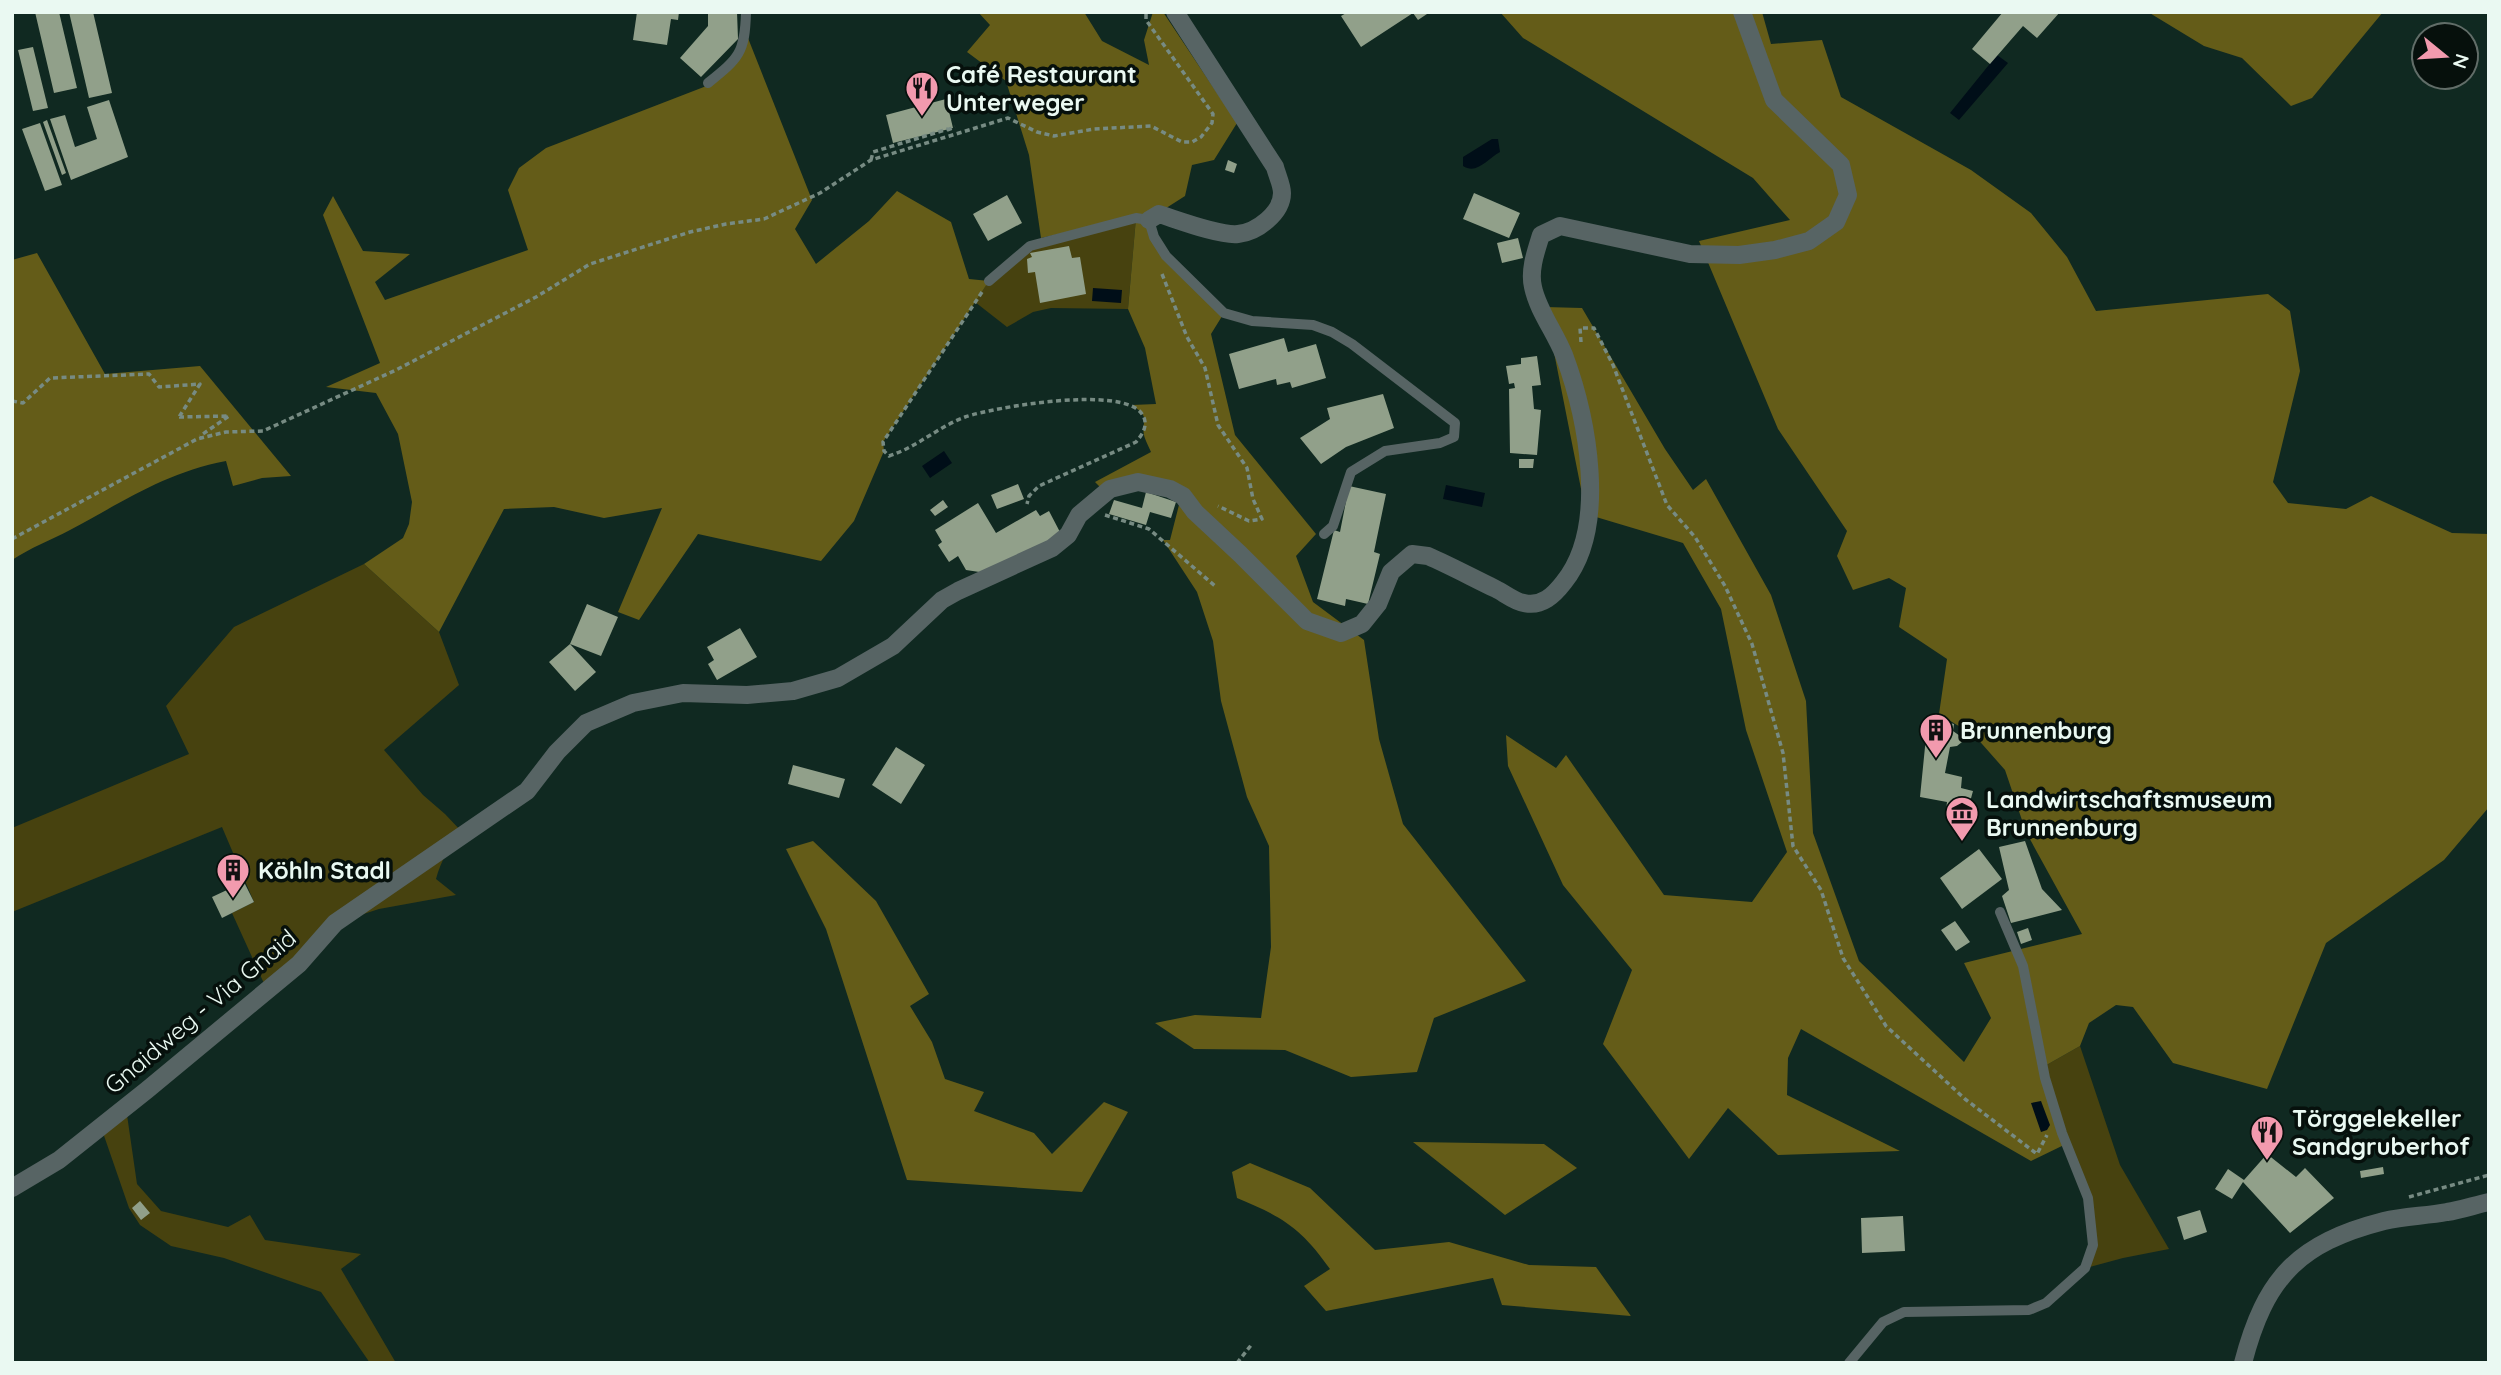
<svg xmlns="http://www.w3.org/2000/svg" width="2501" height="1375" font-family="Quicksand,sans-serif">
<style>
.green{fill:#47420f}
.forest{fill:#645c18}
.water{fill:#000e18}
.building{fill:#91a08a}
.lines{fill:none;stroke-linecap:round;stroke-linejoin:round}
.path{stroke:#778b83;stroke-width:3.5;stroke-dasharray:5 3.5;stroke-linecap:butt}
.service{stroke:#576464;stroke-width:10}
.minor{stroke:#576464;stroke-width:18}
.labels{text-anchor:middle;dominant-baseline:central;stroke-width:7;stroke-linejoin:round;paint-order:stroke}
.poi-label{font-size:24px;font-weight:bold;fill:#eaf9f2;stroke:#06100c;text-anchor:start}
.street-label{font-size:24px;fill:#eaf9f2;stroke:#06100c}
</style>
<rect width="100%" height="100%" fill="#102921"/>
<path class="green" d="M1136 218 1128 309 1051 308 1033 312 1007 327 975 302 989 281 1030 246Z
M364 564 439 632 459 685 384 750 423 795 445 814 463 833C449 845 441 861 436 879L456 895 379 909 336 923 267 990 232 913 254 902 222 827 12 912V828L189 754 166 706 234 627Z
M2080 1046 2120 1165 2169 1249 2123 1258 2086 1268 2094 1245 2088 1198 2043 1067Z
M126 1108 137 1184 161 1211 228 1227 250 1215 265 1240 361 1254 341 1269 396 1363H370L321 1292 224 1258 171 1246 140 1225 129 1208 101 1127Z"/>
<path class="forest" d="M978 12H1084L1102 41 1149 65 1144 40 1153 12H1163L1237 123 1214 160 1192 165 1185 196 1149 219 1136 217 1041 238 1029 155 1006 81 967 52 990 25Z
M1500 12H1762L1771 44 1822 40 1841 97 1971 170 2031 213 2067 257 2096 311 2268 294 2290 311 2300 371 2273 482 2288 503 2346 509 2371 496 2452 533 2489 534V807L2444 860 2326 943 2267 1089 2173 1063 2133 1007 2116 1005 2089 1023 2080 1046 2043 1067 2066 1144 2031 1161 1801 1029 1788 1058 1787 1095 1900 1151 1778 1155 1728 1108 1689 1159 1603 1044 1632 970 1563 885 1508 766 1506 735 1556 768 1566 755 1664 895 1752 902 1787 852 1746 730 1721 609 1683 543 1586 514 1545 307 1582 308 1665 449 1693 490 1706 479 1771 595 1806 701 1813 833 1859 961 1964 1062 1991 1018 1964 963 2082 934 2026 832 2005 770 1975 736 1939 714 1947 659 1899 627 1906 588 1889 578 1853 590 1837 556 1847 531 1778 429 1699 241 1790 220 1753 178 1523 38Z
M2148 12H2383L2312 98 2291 106 2242 58 2204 46Z
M746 33 812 200 795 229 816 264 869 221 897 191 951 222 969 279 989 281 883 442 884 451 854 521 821 561 698 534 639 620 618 612 662 508 604 518 554 507 504 509 439 632 364 564 403 538 409 524 412 502 398 434 376 393 326 387 380 363 323 215 333 196 363 251 410 254 375 282 385 300 528 250 508 190 519 168 546 148 709 85 732 64Z
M1136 218 1149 220 1154 237 1224 313 1211 334 1235 435 1316 534 1296 556 1313 602 1364 640 1379 739 1403 824 1526 981 1434 1018 1417 1072 1351 1077 1285 1050 1194 1049 1155 1023 1195 1015 1261 1018 1271 947 1269 846 1247 797 1221 701 1213 641 1197 592 1163 540H1170L1180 501 1170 489 1105 492 1095 482 1151 452C1149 447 1145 440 1144 435 1141 419 1152 419 1132 405L1156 404 1145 348 1128 309Z
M37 253 105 374 200 366 291 476 262 478 233 486 226 461C164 473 123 502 70 530 51 540 30 548 12 560V260Z
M813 841 876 901 929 994 910 1006 932 1042 945 1079 984 1092 974 1111 1034 1133 1052 1154 1104 1102 1128 1112 1082 1192 907 1180 826 929 786 849Z
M1413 1142 1544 1144 1577 1168 1505 1215Z
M1250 1163 1310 1188 1375 1250 1449 1242 1529 1265 1596 1267 1631 1316 1502 1305 1493 1278 1326 1311 1304 1286 1330 1269C1301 1228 1283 1217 1237 1198L1232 1172Z"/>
<path class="water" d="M1997 55 2008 63 1959 120 1950 113Z
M1492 139H1498L1500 152C1487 159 1477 175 1463 166V157Z
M1093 288 1122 290 1121 303 1092 301Z
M944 451 952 463 930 478 922 466Z
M1446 485 1485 493 1482 507 1443 499Z
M2041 1101 2050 1125 2047 1130 2041 1132 2031 1103Z"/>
<path class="building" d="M35 12H59L77 88 54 93Z
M69 12H93L112 93 89 98Z
M637 12H679L678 20 671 19 667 45 633 40Z
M708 12H737L738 39 701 77 680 58 708 26Z
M1348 12H1430L1418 20 1413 13 1361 47 1341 16Z
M2003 12H2060L2037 38 2023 26 1990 64 1972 49Z
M33 47 48 108 33 111 18 50Z
M946 99 953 128 893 143 886 115Z
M109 100 128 157 71 180 50 119 65 115 75 147 97 139 87 107Z
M47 120 66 173 62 175 43 122Z
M40 123 62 185 45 191 22 129Z
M1228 160 1237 164 1234 173 1225 170Z
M1474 193 1520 213 1509 238 1463 219Z
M1007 195 1022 223 988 241 973 214Z
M1518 238 1523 258 1502 263 1497 243Z
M1069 246 1072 258 1080 257 1086 294 1040 303 1035 272 1028 273 1027 259 1032 257 1030 253Z
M1284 338 1288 352 1316 344 1326 378 1292 388 1290 382 1277 385 1276 379 1239 389 1229 354Z
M1537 356 1541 385 1532 386 1534 409 1541 410 1537 455 1510 453 1509 389 1515 388 1514 383 1509 384 1506 366 1521 364V358Z
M1383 394 1394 428 1346 447 1321 464 1300 438 1330 419 1327 408Z
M1519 459H1534L1533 468H1519Z
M1018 484 1024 499 997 509 991 495Z
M1349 486 1386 494 1374 552 1380 554 1368 604 1346 599 1345 606 1317 599 1334 530 1340 532Z
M1146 492 1176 502 1171 518 1150 512 1146 525 1109 514 1114 500 1142 508Z
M943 500 948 507 935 516 930 510Z
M978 503 996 533 1036 510 1040 516 1049 511 1061 534 986 573 966 570 958 556 949 562 938 545 942 542 935 530Z
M587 604 618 617 601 656 570 644 596 672 575 691 549 662 570 644Z
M740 628 757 657 717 680 708 664 714 660 707 647Z
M1928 717 1954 724 1953 731 1960 736 1962 742 1957 746 1950 747 1945 773 1962 777 1961 788 1973 791 1967 813 1946 811 1947 802 1920 797Z
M896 747 925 765 901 804 872 785Z
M793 765 845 779 839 798 788 784Z
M2025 841 2042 889 2062 910 2011 923 2002 896 2009 890 1999 847Z
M1979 849 2002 879 1962 909 1940 878Z
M244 882 254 902 222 918 212 897Z
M1955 921 1970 942 1956 951 1941 930Z
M2028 928 2032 940 2021 944 2017 932Z
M2267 1154 2296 1177 2305 1168 2334 1198 2290 1233 2243 1182 2232 1199 2215 1189 2228 1169 2244 1180Z
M2383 1167 2384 1174 2361 1178 2360 1171Z
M140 1201 150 1213 141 1220 132 1208Z
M2200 1210 2207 1232 2184 1240 2177 1217Z
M1903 1216 1905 1251 1862 1253 1861 1218Z"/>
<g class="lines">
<path class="path" d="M947 130 955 127
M871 160 873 152 948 129
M1162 274 1187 337 1205 368 1218 425 1247 468 1253 499 1262 519 1249 521 1218 506
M982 292 883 442 884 451 889 456C917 447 938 427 965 417 995 407 1123 385 1142 414 1149 424 1143 434 1136 442L1039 486 1029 496 1027 504
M1581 342 1580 328H1594L1613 365 1667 505 1695 537 1725 586 1752 644 1783 753 1793 846 1821 890 1843 958 1886 1026 1965 1099 2037 1154 2047 1135
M12 401 23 403 50 378 149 374 159 387 200 384 179 417
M179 417 229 416 200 436
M1105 515 1149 529 1215 586
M12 539 197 439 226 432 263 431 396 370 536 297 590 264 690 232 726 224 764 219 820 193 871 160 1008 118 1037 132 1054 136 1094 129 1151 126 1182 142H1192L1201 137 1212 123 1213 114 1146 20V12
M2409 1197 2489 1175
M1237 1363 1252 1344"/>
<path class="service" d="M708 83C739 58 745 53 746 12
M989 281 1030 246 1136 218 1149 220 1154 237 1166 256 1224 313 1252 321 1313 325 1332 332 1352 344 1455 423 1454 437 1440 443 1385 451 1351 472 1333 526 1324 534
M1849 1363 1883 1322 1904 1312 2029 1310 2046 1303 2085 1268 2093 1245 2088 1198 2062 1133 2045 1078 2023 966 2000 912"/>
<path class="minor" d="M1149 220 1159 214C1178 220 1220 236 1238 234 1257 232 1282 213 1282 193 1282 185 1277 175 1275 167L1175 12
M12 1188 59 1160 147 1090 299 964 335 923 527 791 557 752 586 723 633 703 683 693 747 695 793 691 838 678 893 646 942 600 958 591 1052 548 1068 535 1079 515 1110 489 1138 482 1170 489 1183 496 1195 512 1240 554 1307 621 1341 633 1362 624 1378 604 1391 572 1412 554 1428 556C1451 566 1473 578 1496 589 1504 593 1515 602 1524 603 1542 607 1554 595 1564 582 1609 526 1587 417 1564 355 1555 332 1538 311 1533 287 1529 270 1536 251 1541 235L1560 226 1690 254 1739 255 1775 250 1809 241 1836 222 1848 195 1841 165 1774 100 1742 12
M2243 1363C2265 1278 2298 1243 2384 1221 2404 1216 2426 1216 2447 1212 2461 1210 2475 1205 2489 1202"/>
</g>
<defs>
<symbol id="restaurant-pin" viewBox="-11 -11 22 30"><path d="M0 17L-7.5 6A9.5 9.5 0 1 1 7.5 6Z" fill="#f29aae" stroke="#06100c"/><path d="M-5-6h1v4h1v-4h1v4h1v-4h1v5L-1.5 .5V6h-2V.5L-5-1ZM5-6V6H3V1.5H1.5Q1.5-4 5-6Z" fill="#111"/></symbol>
<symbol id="building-pin" viewBox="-11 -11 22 30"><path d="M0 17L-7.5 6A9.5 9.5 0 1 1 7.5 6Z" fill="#f29aae" stroke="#06100c"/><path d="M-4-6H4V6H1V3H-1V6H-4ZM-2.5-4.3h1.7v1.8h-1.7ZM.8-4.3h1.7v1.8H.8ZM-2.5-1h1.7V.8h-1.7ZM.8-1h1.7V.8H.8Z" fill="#111"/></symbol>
<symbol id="museum-pin" viewBox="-11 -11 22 30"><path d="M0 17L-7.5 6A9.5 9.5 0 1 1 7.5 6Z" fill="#f29aae" stroke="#06100c"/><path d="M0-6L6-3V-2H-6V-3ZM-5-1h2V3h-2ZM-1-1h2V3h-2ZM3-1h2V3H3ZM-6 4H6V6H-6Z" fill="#111"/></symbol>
</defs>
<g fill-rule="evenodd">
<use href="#restaurant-pin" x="903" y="69" width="38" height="52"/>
<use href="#building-pin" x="1917" y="711" width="38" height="52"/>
<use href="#museum-pin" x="1943" y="794" width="38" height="52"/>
<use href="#building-pin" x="214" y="851" width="38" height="52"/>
<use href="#restaurant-pin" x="2248" y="1113" width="38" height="52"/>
</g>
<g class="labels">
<g class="poi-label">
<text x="946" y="74">Café Restaurant<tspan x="946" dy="28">Unterweger</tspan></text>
<text x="1960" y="730">Brunnenburg</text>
<text x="1986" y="799">Landwirtschaftsmuseum<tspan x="1986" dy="28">Brunnenburg</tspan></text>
<text x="258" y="870">Köhln Stadl</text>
<text x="2292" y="1118">Törggelekeller<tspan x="2292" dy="28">Sandgruberhof</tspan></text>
</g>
<g class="street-label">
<text transform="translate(200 1011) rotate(-40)">Gnaidweg - Via Gnaid</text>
</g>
</g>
<rect width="2501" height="1375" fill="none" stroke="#eaf9f2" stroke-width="28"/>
<g transform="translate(2445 56) rotate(108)"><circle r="33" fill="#06100c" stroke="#616d68" stroke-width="2"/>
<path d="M0-5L12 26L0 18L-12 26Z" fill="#f29aae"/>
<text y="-10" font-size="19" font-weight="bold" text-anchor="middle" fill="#eaf9f2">N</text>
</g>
</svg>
